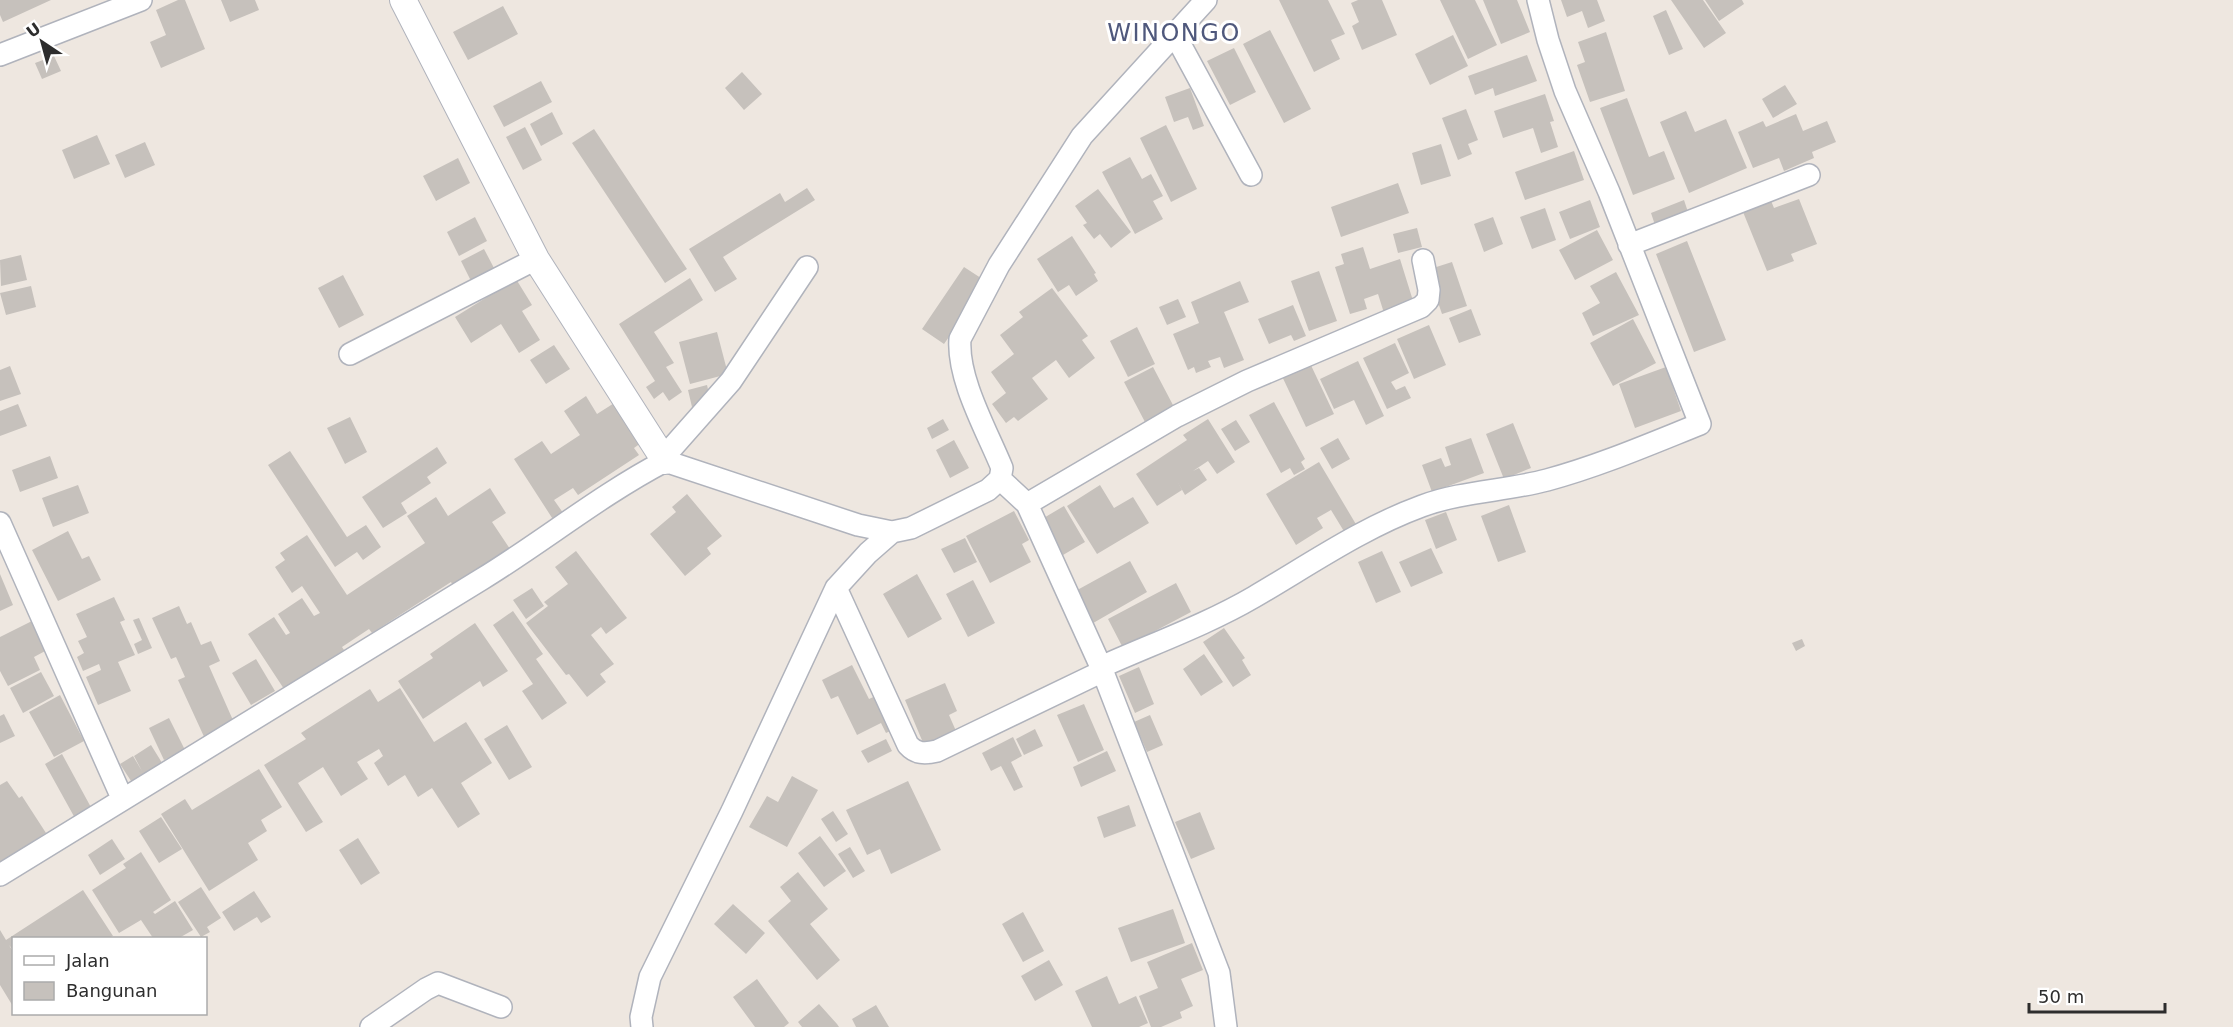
<svg xmlns="http://www.w3.org/2000/svg" width="2233" height="1027" font-family="'DejaVu Sans',sans-serif">
<style>
.building{fill:#c6c1bc}
.lines{fill:none;stroke-linecap:round;stroke-linejoin:round}
.minor-casing{stroke:#b0b3bc;stroke-width:24}
.tertiary-casing{stroke:#b0b3bc;stroke-width:28}
.minor{stroke:#fff;stroke-width:21}
.tertiary{stroke:#fff;stroke-width:26}
.labels{text-anchor:middle;dominant-baseline:central;stroke-width:6;stroke-linejoin:round;paint-order:stroke}
.quarter-label{font-size:24px;letter-spacing:1.5px;fill:#4f587c;stroke:#fff}
</style>
<rect width="100%" height="100%" fill="#eee7e0"/>
<path class="building" d="M0 0H51L3 22 0 15Z
M178 0H185L205 49 161 68 150 42 166 35 156 10Z
M221 0H255L259 10 230 22Z
M1279 0H1328L1345 34 1331 40 1340 59 1314 72Z
M1358 0H1382L1397 35 1362 50 1352 26 1359 22 1351 3Z
M1440 0H1475L1497 45 1468 59Z
M1483 0H1517L1530 32 1501 44Z
M1561 0H1597L1605 21 1588 28 1582 11 1567 17Z
M1671 0H1703L1726 33 1704 48Z
M1705 0H1742L1744 4 1719 21Z
M503 6 518 34 468 60 453 32Z
M1666 10 1683 49 1669 55 1653 16Z
M1270 30 1311 109 1284 123 1243 44Z
M1606 32 1625 91 1590 102 1577 65 1585 62 1578 42Z
M1453 35 1468 66 1430 85 1415 54Z
M1234 48 1256 92 1230 105 1207 61Z
M1527 55 1537 81 1495 96 1493 88 1475 95 1468 76Z
M54 56 61 71 42 79 35 63Z
M742 72 762 94 744 110 725 88Z
M541 81 552 102 504 127 493 106Z
M1785 85 1797 104 1773 118 1762 99Z
M1190 88 1204 126 1193 130 1188 117 1174 122 1165 97Z
M1545 94 1554 121 1550 122 1558 147 1541 153 1533 128 1503 138 1494 111Z
M1627 98 1649 157 1664 151 1675 179 1633 195 1600 108Z
M1466 109 1478 140 1468 144 1472 154 1458 160 1442 118Z
M1686 111 1695 132 1726 119 1747 168 1689 193 1660 122Z
M552 112 563 134 541 146 530 124Z
M1796 114 1803 131 1827 121 1836 142 1812 152 1814 158 1784 171 1779 158 1753 168 1738 132 1763 121 1766 127Z
M1166 125 1197 189 1171 202 1140 138Z
M525 127 542 160 523 170 506 137Z
M594 129 687 269 665 283 572 143Z
M97 135 110 164 74 179 62 150Z
M145 142 155 165 125 178 115 155Z
M1441 144 1451 176 1421 185 1412 153Z
M1574 151 1584 180 1525 200 1515 172Z
M1130 157 1142 179 1151 174 1163 196 1153 201 1163 219 1135 234 1102 172Z
M458 158 470 183 436 201 423 176Z
M1398 183 1409 213 1341 237 1331 207Z
M807 188 815 200 723 257 737 279 715 292 689 249 780 193 785 202Z
M1098 189 1131 232 1111 248 1100 234 1094 239 1083 225 1087 223 1075 206Z
M1769 196 1774 208 1799 199 1817 244 1791 254 1794 261 1767 271 1741 207Z
M1590 200 1600 227 1570 239 1559 212Z
M1684 200 1688 212 1655 225 1651 213Z
M1545 208 1556 240 1532 249 1520 217Z
M475 217 487 241 459 256 447 232Z
M1493 217 1503 244 1484 252 1474 224Z
M1417 228 1422 247 1398 253 1393 234Z
M1597 230 1613 260 1575 280 1559 250Z
M1072 236 1096 273 1094 274 1098 281 1076 296 1069 285 1058 292 1037 259Z
M1687 241 1726 340 1694 352 1656 254Z
M1363 247 1370 269 1400 259 1414 304 1384 313 1378 294 1364 299 1367 309 1350 314 1335 267 1344 264 1341 254Z
M484 249 494 268 471 281 461 261Z
M21 255 27 280 1 286 0 260Z
M1452 262 1467 306 1442 314 1427 270Z
M964 267 987 282 944 344 922 329Z
M1319 271 1337 321 1309 331 1291 281Z
M1616 272 1639 315 1593 336 1582 313 1600 303 1590 286Z
M343 275 364 315 339 328 318 288Z
M690 278 703 300 654 332 674 363 666 367 682 392 669 401 663 392 654 399 646 387 655 381 619 324Z
M516 279 532 305 522 311 540 340 519 353 501 324 471 343 455 317Z
M1240 281 1249 302 1224 312 1244 360 1224 368 1220 357 1208 361 1211 367 1196 373 1194 367 1188 370 1173 334 1199 323 1191 302Z
M31 286 36 307 6 315 0 293Z
M1052 288 1088 336 1082 340 1095 358 1069 378 1056 360 1032 378 1048 399 1018 421 1014 417 1006 423 992 404 1006 393 991 372 1014 354 1000 335 1023 317 1019 312Z
M1178 299 1186 317 1167 325 1159 307Z
M1293 305 1306 336 1294 341 1291 335 1269 344 1258 319Z
M1471 309 1481 335 1459 343 1449 318Z
M1633 319 1656 363 1613 386 1590 343Z
M1429 325 1446 365 1414 379 1397 339Z
M1137 327 1155 364 1128 377 1110 341Z
M717 332 728 374 690 384 679 342Z
M1395 343 1409 373 1391 382 1396 390 1405 386 1411 398 1387 409 1363 358Z
M554 345 570 369 546 384 530 360Z
M1308 359 1334 414 1306 427 1280 372Z
M1358 361 1384 416 1366 425 1354 400 1334 409 1320 379Z
M10 366 21 394 0 401V370Z
M1153 367 1174 407 1145 422 1124 382Z
M1666 367 1681 411 1635 428 1619 384Z
M707 385 711 403 692 407 688 390Z
M586 396 597 414 619 400 645 440 634 448 639 455 578 495 573 488 554 500 566 517 556 524 514 459 542 441 551 454 580 435 564 411Z
M1274 402 1305 459 1301 462 1305 469 1294 475 1290 468 1281 473 1249 415Z
M18 404 27 426 0 436V411Z
M350 417 367 452 345 464 327 428Z
M943 419 949 430 932 439 927 428Z
M1208 419 1235 462 1217 474 1208 461 1193 471 1199 468 1207 480 1185 495 1177 481 1182 490 1157 506 1136 474 1187 440 1183 435Z
M1236 420 1250 442 1235 451 1221 429Z
M1513 423 1531 468 1504 479 1486 434Z
M1338 438 1350 459 1332 469 1320 448Z
M1471 438 1484 473 1432 492 1422 465 1441 458 1445 467 1451 465 1445 447Z
M954 440 969 468 950 478 936 450Z
M437 447 447 463 427 477 431 483 401 503 407 513 383 528 362 497Z
M290 451 347 537 366 525 381 547 363 560 357 552 335 567 268 465Z
M50 456 58 478 20 492 12 470Z
M1319 462 1357 526 1345 533 1331 510 1317 518 1323 528 1296 545 1266 494Z
M78 485 89 513 53 527 42 498Z
M1100 485 1114 508 1133 497 1149 523 1097 554 1067 506Z
M490 488 506 513 492 522 510 549 453 586 451 582 372 633 369 629 342 647 344 650 284 689 248 634 274 617 286 635 290 633 278 614 302 598 314 616 320 613 302 586 292 593 275 567 285 560 280 553 307 535 347 595 425 543 407 516 436 497 448 516Z
M687 494 722 536 707 548 711 554 685 576 650 534 676 512 672 507Z
M1509 505 1526 552 1498 562 1481 516Z
M1064 506 1085 542 1063 555 1042 519Z
M1014 511 1029 540 1022 544 1031 562 990 583 966 536Z
M1446 512 1457 540 1436 549 1425 520Z
M68 531 82 559 89 556 101 580 58 601 32 550Z
M965 538 977 562 954 573 941 549Z
M1431 548 1443 573 1411 587 1399 562Z
M576 551 627 618 606 634 601 627 591 635 614 664 600 674 606 682 587 697 569 674 566 675 526 623 548 606 544 602 568 584 555 567Z
M1382 551 1401 592 1376 603 1358 562Z
M1130 561 1147 592 1088 626 1070 594Z
M0 574 13 605 0 611Z
M917 574 942 619 908 638 883 594Z
M973 580 995 623 968 637 946 594Z
M1176 583 1191 612 1123 648 1108 619Z
M532 588 544 606 526 619 513 600Z
M114 597 125 620 120 622 135 655 118 662 131 691 98 705 86 677 101 670 99 664 83 671 77 657 84 653 78 641 87 637 76 614Z
M179 606 187 624 191 622 201 645 211 641 220 661 209 666 236 727 206 741 178 680 185 677 176 657 171 659 152 618Z
M513 611 543 654 536 659 567 703 542 720 522 691 533 684 493 625Z
M139 618 152 648 138 654 134 644 142 640 133 620Z
M32 621 47 650 34 657 40 670 8 686 0 671V637Z
M475 623 508 671 483 687 480 681 423 719 398 681 433 658 430 654Z
M1224 628 1245 658 1242 660 1251 675 1233 687 1203 642Z
M1802 639 1805 646 1796 651 1792 643Z
M1204 654 1223 682 1201 696 1183 669Z
M256 659 275 691 251 705 232 673Z
M852 665 869 699 882 693 899 727 886 733 881 723 857 735 838 696 831 699 822 680Z
M1139 667 1154 704 1135 713 1119 676Z
M41 672 54 696 23 713 10 688Z
M945 683 957 711 949 715 956 731 924 745 905 700Z
M400 688 434 742 466 722 492 763 461 783 480 814 458 828 432 788 418 797 405 775 388 786 374 763 383 756 379 749 357 762 368 779 341 796 323 767 298 783 323 822 306 832 264 765 306 739 301 733 370 689 378 702Z
M60 695 84 741 54 757 29 712Z
M1084 704 1104 750 1078 762 1057 715Z
M4 714 15 736 0 743V716Z
M1150 715 1163 745 1147 752 1134 722Z
M169 718 185 750 164 760 149 728Z
M507 725 532 767 509 780 484 739Z
M1035 729 1043 746 1024 755 1016 739Z
M1013 737 1022 756 1011 762 1023 787 1014 791 1001 766 991 771 982 753Z
M886 739 892 751 868 763 861 751Z
M151 745 164 766 147 777 144 773 140 776 142 779 133 784 120 764 133 756 142 771 134 756Z
M1107 751 1116 771 1081 787 1073 767Z
M62 754 93 811 76 820 45 764Z
M259 769 282 807 261 820 267 831 248 843 258 860 209 891 161 814 185 799 192 810Z
M792 776 818 790 787 847 749 827 767 796 778 802Z
M7 781 19 798 22 796 46 833 0 863V785Z
M908 781 941 850 891 874 880 849 867 855 846 810Z
M1129 805 1136 826 1104 838 1097 817Z
M833 811 848 834 836 842 821 819Z
M1200 812 1215 849 1191 859 1175 822Z
M161 817 182 849 159 863 139 831Z
M820 836 846 871 824 887 798 853Z
M358 838 380 873 361 885 339 850Z
M112 839 125 859 100 875 88 855Z
M850 847 865 871 853 878 838 854Z
M141 852 171 900 153 912 155 914 175 901 193 930 179 938H153L141 920 119 933 92 890 126 868 123 864Z
M798 872 828 909 810 924 840 960 817 980 768 921 791 901 780 887Z
M201 887 221 918 207 927 210 932 201 937 178 902Z
M83 890 113 936 108 938H14V951L9 945 14 953V1008L0 985V930L6 940Z
M254 891 271 917 261 923 257 917 234 931 222 912Z
M733 904 765 933 746 954 714 924Z
M1173 909 1185 943 1131 962 1118 928Z
M1023 912 1044 951 1023 962 1002 924Z
M1192 943 1203 970 1181 979 1193 1006 1180 1012 1182 1018 1161 1027H1151L1139 996 1158 988 1147 962Z
M1049 960 1063 985 1035 1001 1021 976Z
M1107 976 1119 1004 1136 996 1148 1023 1139 1027H1092L1075 991Z
M757 979 789 1023 784 1027H755L733 997Z
M819 1004 837 1024 839 1027H802L798 1022Z
M876 1005 889 1027H856L852 1019Z"/>
<g class="lines">
<defs>
<path id="minor" d="M1174 33 1251 175
M0 55 141 0
M1629 245 1809 175
M350 354 536 259
M663 458 731 381 807 267
M1000 479 1027 504 1101 667 1219 973 1226 1027
M1027 504 1177 416 1247 381 1421 307 1428 300 1429 290 1423 260
M0 523 122 798
M836 588 908 745C916 754 925 754 937 751L1103 671
M1101 667C1152 644 1206 625 1254 597 1309 565 1362 528 1422 506 1462 491 1506 491 1547 480 1599 466 1650 444 1700 424L1609 192 1565 91 1548 40 1538 0
M0 875C161 776 322 678 482 579 544 541 600 495 665 461L858 525 892 532 911 528 988 490 1000 479 1002 468C987 431 957 379 960 339L999 265 1082 136 1206 0
M371 1027 426 989 438 983 501 1007
M642 1027 641 1017 650 977 732 811 836 588 868 553 892 532"/>
<path id="tertiary" d="M403 0 536 259 665 461"/>
</defs>
<use href="#minor" class="minor-casing"/>
<use href="#tertiary" class="tertiary-casing"/>
<use href="#minor" class="minor"/>
<use href="#tertiary" class="tertiary"/>
</g>
<g class="labels">
<g class="quarter-label">
<text x="1174" y="33">WINONGO</text>
</g>
</g>
<rect x="12" y="937" width="195" height="78" fill="#ffffff" stroke="#ababab" stroke-width="1.5"/>
<rect x="24" y="956" width="30" height="9" fill="#ffffff" stroke="#ababab" stroke-width="1.5"/>
<text x="66" y="967" font-size="18" fill="#2d2d2d">Jalan</text>
<rect x="24" y="982" width="30" height="18" fill="#c6c1bc" stroke="#ababab" stroke-width="1.5"/>
<text x="66" y="997" font-size="18" fill="#2d2d2d">Bangunan</text>
<g transform="translate(42 42) rotate(324)" stroke="#ffffff" stroke-width="4.5" paint-order="stroke">
<path d="M0-4.5L10 22L0 15L-10 22Z" fill="#2d2d2d"/>
<text y="-9" font-size="16" font-weight="bold" text-anchor="middle" fill="#2d2d2d">U</text>
</g>
<path d="M2029 1003v9h136v-9" fill="none" stroke="#2d2d2d" stroke-width="3"/>
<text x="2038" y="1003" font-size="18" fill="#2d2d2d" stroke="#ffffff" stroke-width="4.5" paint-order="stroke">50 m</text>
</svg>
